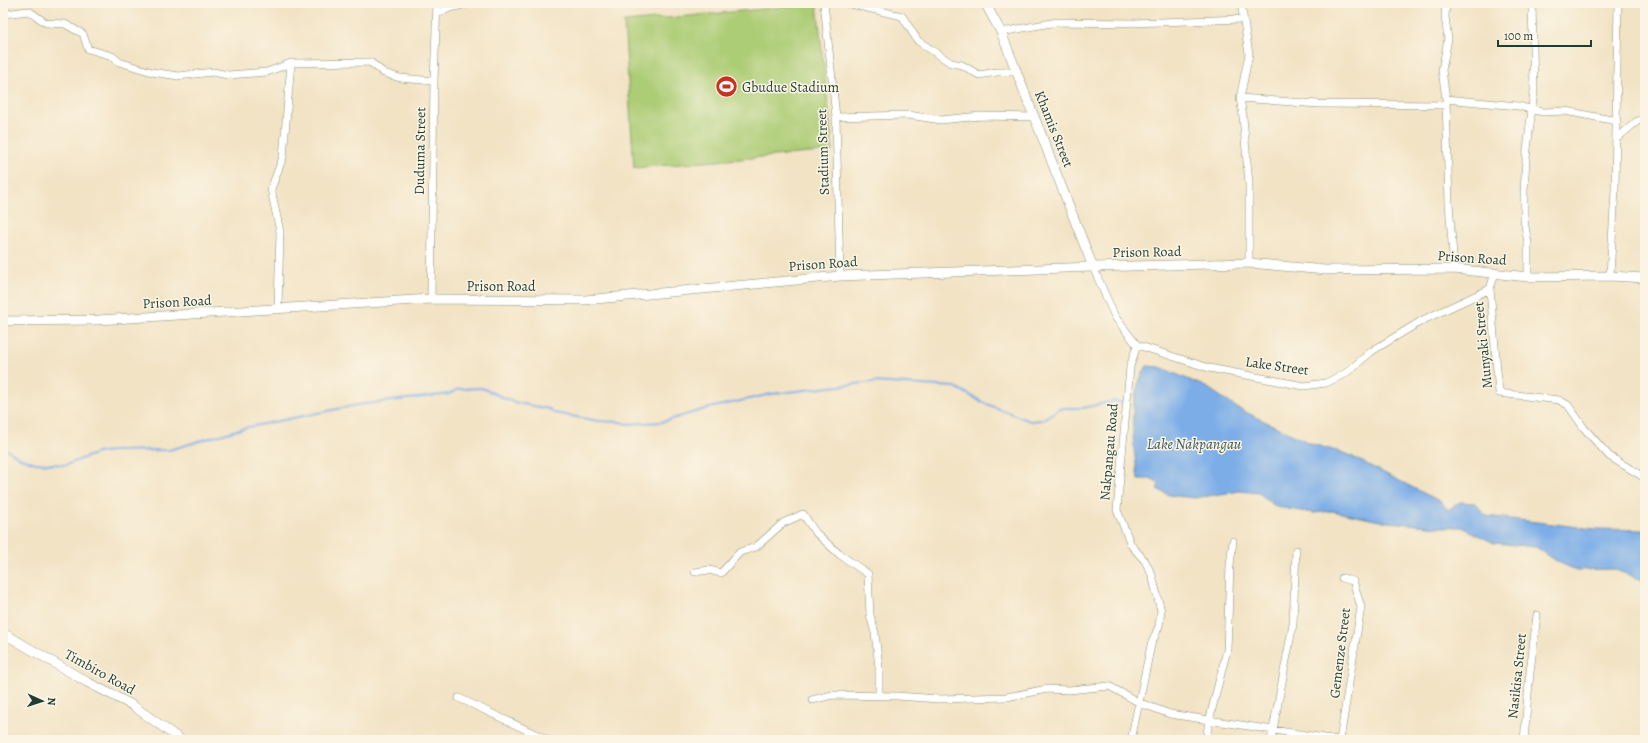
<svg xmlns="http://www.w3.org/2000/svg" width="1648" height="743" font-family="Alegreya,serif">
<style>
.green{fill:#accc74;stroke:#668454}
.water{fill:#7cade7;stroke:#4e758e}
.lines{fill:none;stroke-linecap:round;stroke-linejoin:round}
.stream{stroke:#7cade7;stroke-width:2}
.minor-casing{stroke:#88907c;stroke-width:8}
.tertiary-casing{stroke:#88907c;stroke-width:10}
.minor{stroke:#fff;stroke-width:7}
.tertiary{stroke:#fff;stroke-width:9}
.labels{text-anchor:middle;dominant-baseline:central;stroke-width:3;stroke-linejoin:round;paint-order:stroke}
.poi-label{font-size:14px;fill:#1f3d34;stroke:#fcf5e5;text-anchor:start}
.street-label{font-size:14px;fill:#1f3d34;stroke:#fcf5e5}
.water-label{font-size:15px;font-style:italic;fill:#365961;stroke:#fcf5e5}
</style>
<rect width="100%" height="100%" fill="#fcf5e5"/>
<filter id="ink" filterUnits="userSpaceOnUse"><feTurbulence type="fractalNoise" baseFrequency=".025" numOctaves="2"/><feDisplacementMap in="SourceGraphic" scale="8" xChannelSelector="R" yChannelSelector="G"/><feConvolveMatrix kernelMatrix="1 2 1 2 8 2 1 2 1" color-interpolation-filters="sRGB"/></filter>
<filter id="wash" filterUnits="userSpaceOnUse"><feTurbulence type="fractalNoise" baseFrequency=".012" numOctaves="4" result="noise"/><feDisplacementMap in="SourceGraphic" scale="16" xChannelSelector="R" yChannelSelector="G"/><feGaussianBlur stdDeviation="0.9" result="paint"/><feColorMatrix in="noise" values="0 0 0 0 0 0 0 0 0 0 0 0 0 0 0 0 0 1.4 0 .05"/><feComposite in="paint" operator="in"/></filter>
<g filter="url(#wash)">
<rect width="100%" height="100%" fill="#f2e3c5"/>
<path class="green" d="M817 4 833 151 634 168 624 22Z"/>
<path class="water" d="M1147 366 1160 367 1208 388 1237 408 1312 444 1347 454 1441 502 1448 510 1460 502 1475 503 1486 516 1595 529 1645 530V581L1613 569 1576 570 1558 562 1536 547 1494 543 1462 527H1437L1380 521 1332 511 1314 513 1276 507 1259 493 1240 491 1194 498 1169 495 1157 489 1159 485 1153 479H1138C1133 443 1126 399 1147 366Z"/>
<g class="lines">
<path class="stream" d="M3 447 20 458 36 463 66 465 97 453 111 451 169 450 244 428 357 405 449 394 459 389 482 388 513 402 549 409 554 413 599 421 620 422 627 424 662 422 705 409 771 394 873 382 955 387 984 403 1030 421 1042 420 1059 409 1065 408H1083L1114 401 1125 403"/>
</g>
</g>
<g filter="url(#ink)">
<g class="lines">
<defs>
<path id="minor" d="M824 3 836 117 840 276
M846 3 902 16 918 41 951 63 962 65 979 75 997 72H1017
M1241 3 1249 54 1240 98 1243 117 1249 184V263
M1446 3 1445 17 1448 39 1442 70 1446 99 1449 203 1454 269
M438 13 450 8 471 3
M3 14 29 11 46 23 65 24 83 34 88 49 112 56 119 62 152 72 178 76 213 72 228 75 267 72 291 63 370 62 384 73 400 78 434 81
M1001 32 1057 22 1133 23 1242 19
M1240 98 1318 104 1446 105
M1446 99 1518 106 1543 112 1565 111 1617 121
M836 117 909 115 941 120 980 116 1034 117
M1616 139 1636 122 1645 118
M1093 267 1115 317 1137 345 1209 368 1304 386 1326 383 1346 373 1372 351 1423 320 1490 289 1495 273
M1610 276 1615 190 1618 3
M1528 277V243L1524 220V192L1526 158 1534 91 1532 3
M1490 289 1499 393 1559 400 1568 405 1584 428 1609 456 1645 478
M431 299 434 81 437 3
M278 310 280 232 271 189 283 157 291 63
M695 572 709 570 721 573 740 552 756 547 783 523 803 514 815 532 839 554 868 574 870 615 875 633 879 667V695
M459 698 548 740
M812 700 832 695 897 696 939 699 1007 697 1047 689 1069 690 1109 686 1140 703 1170 714 1338 740
M1131 740 1151 645 1159 626 1161 611 1152 575 1145 561 1131 545 1117 510 1130 367 1137 345
M1206 740 1209 721 1227 650 1230 565 1233 541
M1271 740 1293 624 1296 550
M1340 740 1361 607 1353 581 1342 578
M1524 740 1530 672 1537 615"/>
<path id="tertiary" d="M985 3 1001 32 1093 267
M3 321 98 320 431 299 585 300 840 276 1093 267 1249 263 1325 270 1454 269 1528 277 1610 276 1645 278
M3 633 87 682 132 705 181 740"/>
</defs>
<use href="#minor" class="minor-casing"/>
<use href="#tertiary" class="tertiary-casing"/>
<use href="#minor" class="minor"/>
<use href="#tertiary" class="tertiary"/>
</g>
</g>
<defs>
<symbol id="stadium-disc" viewBox="-11 -11 22 22"><circle r="9.5" fill="#c8321e" stroke="#fcf5e5"/><path d="M0-5a6.5 5 0 1 0 0 10a6.5 5 0 1 0 0-10ZM-3.5-1.8h7v3.6h-7Z" fill="#fff"/></symbol>
</defs>
<g fill-rule="evenodd">
<use href="#stadium-disc" x="714" y="74" width="25" height="25"/>
</g>
<g class="labels">
<g class="poi-label">
<text x="742" y="87">Gbudue Stadium</text>
</g>
<g class="street-label">
<text transform="translate(1054 129) rotate(68)">Khamis Street</text>
<text transform="translate(420 151) rotate(-89)">Duduma Street</text>
<text transform="translate(823 152) rotate(-92)">Stadium Street</text>
<text transform="translate(1147 252) rotate(-1)">Prison Road</text>
<text transform="translate(1472 258) rotate(4)">Prison Road</text>
<text transform="translate(823 264) rotate(-4)">Prison Road</text>
<text x="501" y="286">Prison Road</text>
<text transform="translate(177 302) rotate(-3)">Prison Road</text>
<text transform="translate(1483 345) rotate(-96)">Munyaki Street</text>
<text transform="translate(1277 366) rotate(8)">Lake Street</text>
<text transform="translate(1109 452) rotate(-85)">Nakpangau Road</text>
<text transform="translate(1340 653) rotate(-83)">Gemenze Street</text>
<text transform="translate(100 672) rotate(29)">Timbiro Road</text>
<text transform="translate(1517 676) rotate(-84)">Nasikisa Street</text>
</g>
<g class="water-label">
<text x="1194" y="444">Lake Nakpangau</text>
</g>
</g>
<rect width="1648" height="743" fill="none" stroke="#fcf5e5" stroke-width="16"/>
<g transform="translate(42 701) rotate(93)" stroke="#fcf5e5" stroke-width="3" paint-order="stroke">
<path d="M0-3L7 15L0 10L-7 15Z" fill="#1f3d34"/>
<text y="-6" font-size="11" font-weight="bold" text-anchor="middle" fill="#1f3d34">N</text>
</g>
<path d="M1498 40v6h93v-6" fill="none" stroke="#1f3d34" stroke-width="2"/>
<text x="1504" y="40" font-size="12" fill="#1f3d34" stroke="#fcf5e5" stroke-width="3" paint-order="stroke">100 m</text>
</svg>
